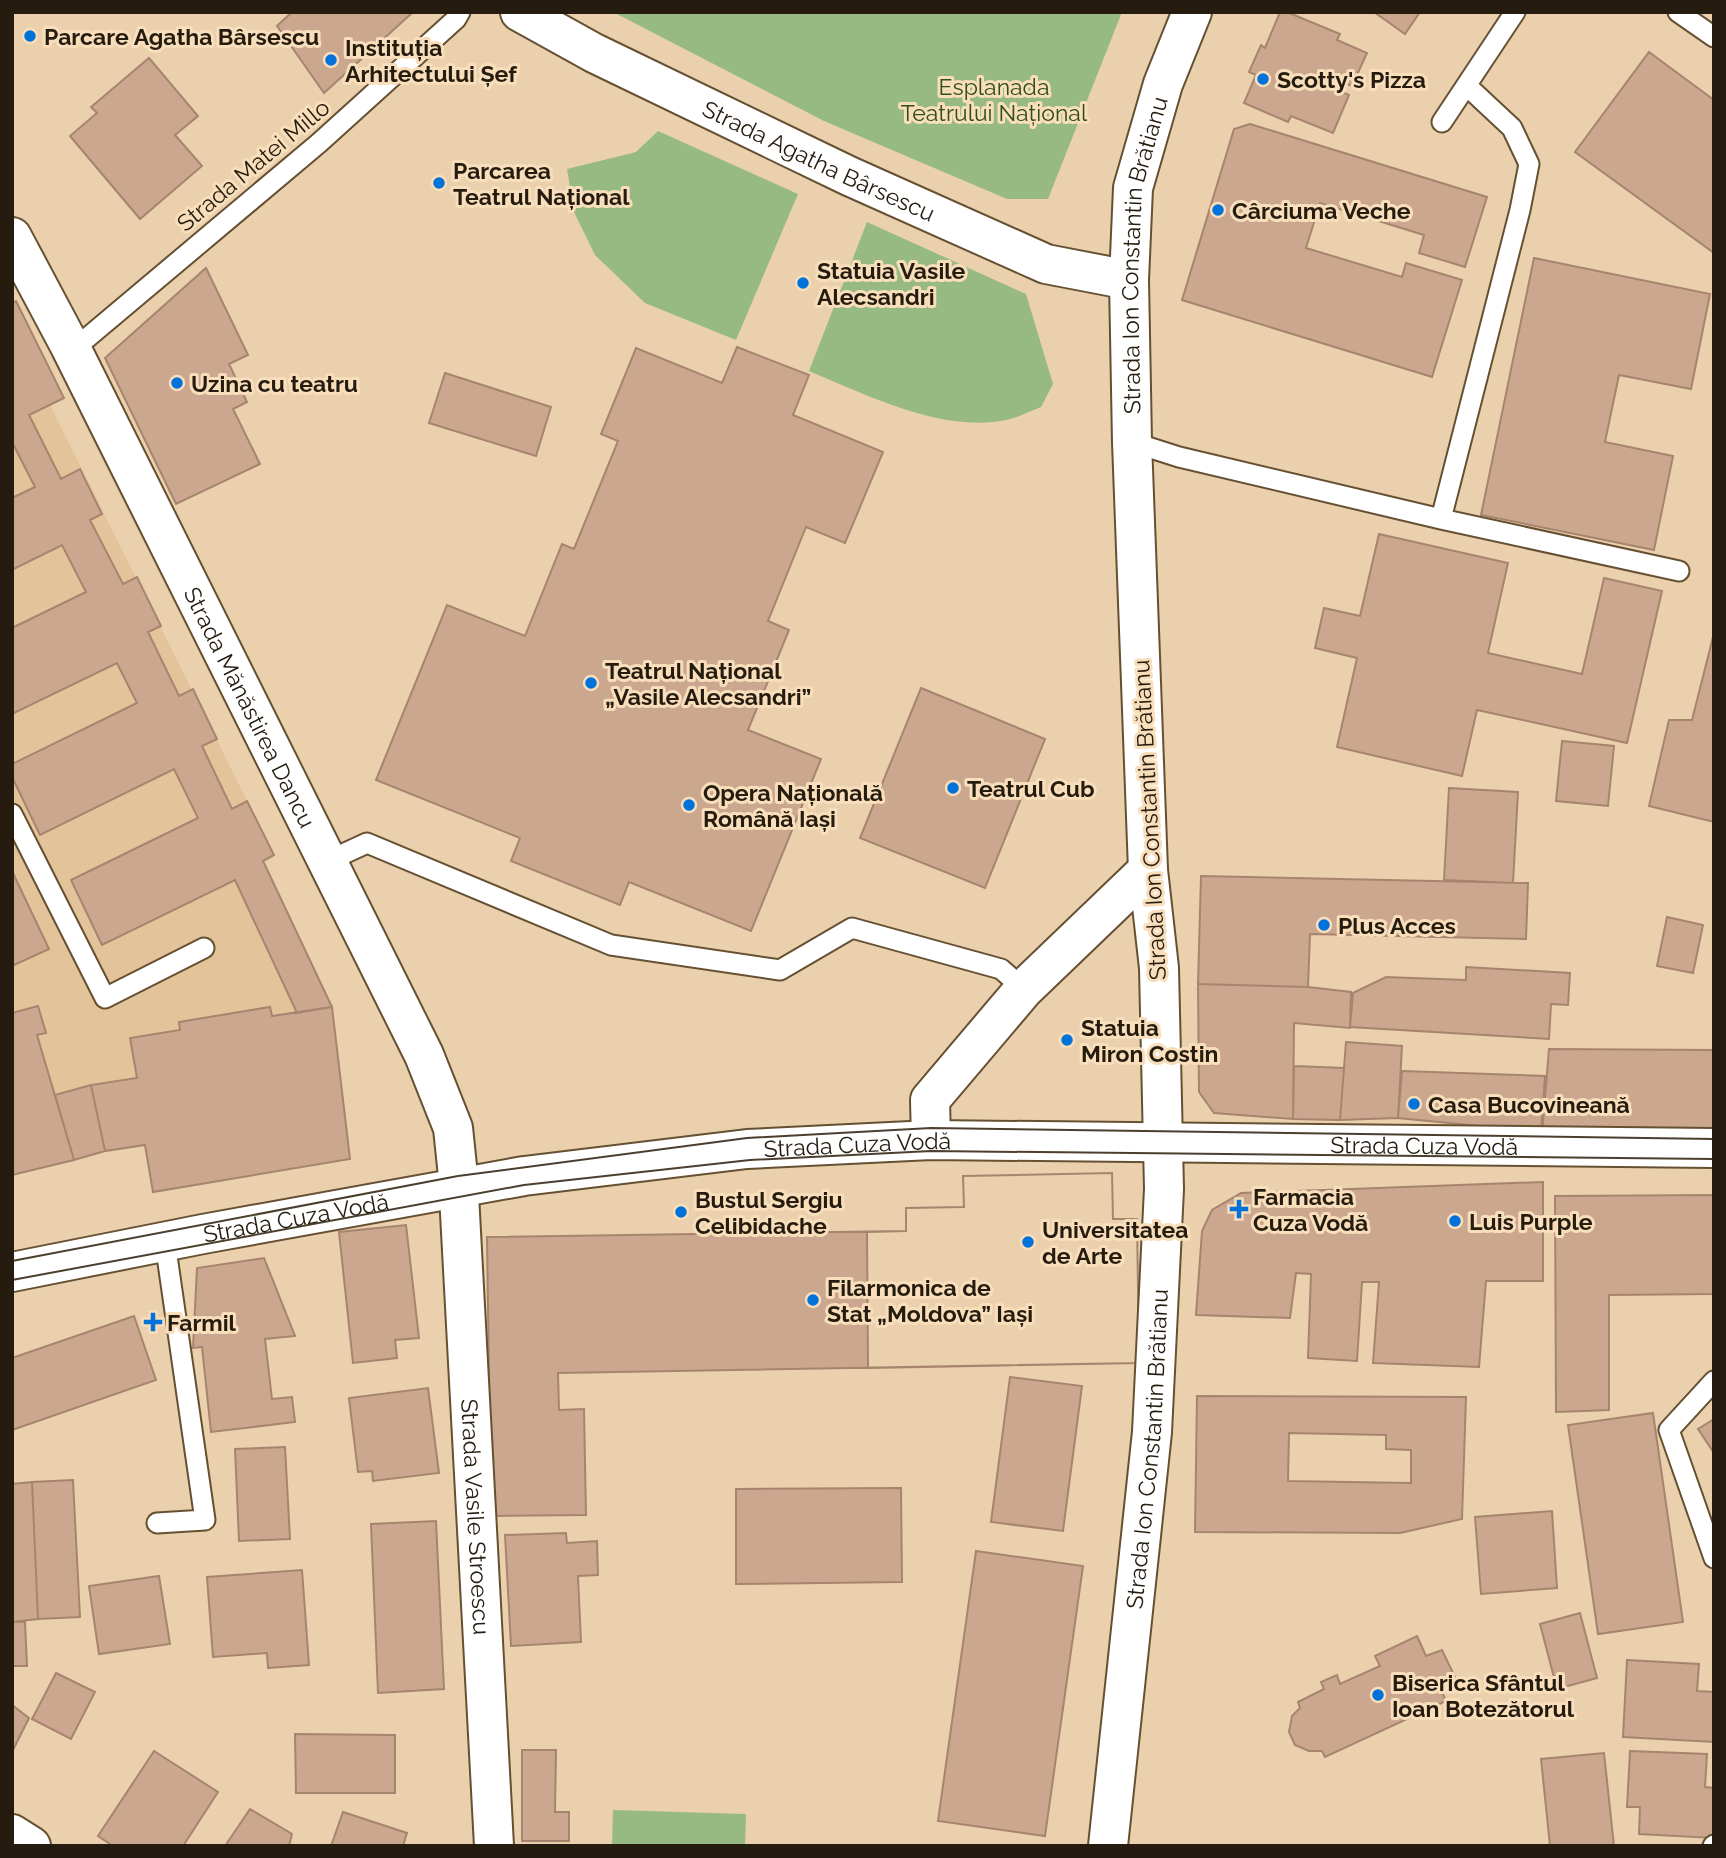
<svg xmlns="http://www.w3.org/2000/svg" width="1726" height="1858" font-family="Raleway,sans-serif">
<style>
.built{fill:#e2c39a}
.green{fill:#96ba81}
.building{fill:#cba78f;stroke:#a7846e;stroke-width:2;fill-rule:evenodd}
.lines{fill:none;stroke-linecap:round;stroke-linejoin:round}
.lane-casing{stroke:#665032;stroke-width:23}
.street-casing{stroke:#665032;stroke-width:42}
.secondary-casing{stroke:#665032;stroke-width:42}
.lane{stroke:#fff;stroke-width:19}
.street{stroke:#fff;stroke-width:38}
.secondary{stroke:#fff;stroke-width:38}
.tram{stroke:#4c3f2e;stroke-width:2}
.poi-dot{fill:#0072d9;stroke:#f8debb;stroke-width:2.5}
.labels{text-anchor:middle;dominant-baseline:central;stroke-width:6;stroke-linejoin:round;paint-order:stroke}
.poi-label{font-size:23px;font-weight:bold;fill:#251c0f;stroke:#f8debb;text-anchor:start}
.park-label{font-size:23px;fill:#2f4e1a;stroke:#f8debb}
.street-label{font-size:23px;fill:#251c0f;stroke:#f8debb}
</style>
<rect width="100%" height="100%" fill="#ebd0ae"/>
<path class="built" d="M12 296 64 398 50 405 274 855 264 861 332 1007 350 1159 153 1192 145 1145 105 1151 12 1175Z"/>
<path class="green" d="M613 12H1122L1048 199H1007L824 121Z
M658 131 798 194 736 340 645 303 595 255 574 212 567 169 636 152Z
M867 222 1026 294 1053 384 1041 407C1030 411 1018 418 1006 420 941 433 867 395 809 371Z
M613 1810 746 1814 745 1846H612Z"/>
<path class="building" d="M292 12H412V13L324 93 277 26Z
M1280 12H1287L1340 34 1337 40 1367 53 1352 86 1342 82 1338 90 1349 95 1333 133 1291 116 1288 122 1244 103 1256 75 1249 72 1261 45 1265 48Z
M1374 12H1420L1405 34Z
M1649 52 1714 100V253L1575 152Z
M149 58 198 116 175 135 202 166 140 219 70 136 97 113 91 107Z
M1250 124 1487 197 1465 267 1419 253 1424 235 1320 203 1306 248 1402 277 1406 263 1462 280 1432 377 1182 300 1234 129Z
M1534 258 1710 294 1691 389 1619 375 1605 442 1673 456 1654 550 1481 515Z
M206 268 248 355 229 364 247 402 233 409 260 464 176 504 105 358Z
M16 301 64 398 29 415 61 479 80 469 102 514 90 520 123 584 137 577 161 626 148 632 179 696 193 689 217 739 202 746 232 809 247 801 274 855 263 861 332 1007 297 1013 235 880 102 945 71 880 198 818 174 769 40 835 12 777V764L137 703 117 663 12 714V628L86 592 62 545 12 570V498L35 487 12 442V303Z
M737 347 809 375 793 415 883 452 845 543 806 527 768 621 789 630 748 730 821 759 751 931 629 882 620 905 511 861 520 838 376 780 447 605 525 636 562 544 574 549 618 441 601 434 636 348 722 383Z
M445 373 551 407 536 456 429 423Z
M1379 534 1508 563 1488 653 1582 674 1604 578 1662 591 1627 743 1477 710 1462 776 1337 747 1357 658 1315 648 1324 608 1360 616Z
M1714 633V822L1649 806 1669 720H1692Z
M921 688 1045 739 985 888 860 838Z
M1562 741 1614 746 1608 806 1556 801Z
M1449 788 1518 792 1513 883 1444 880Z
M12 871 49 949 12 966Z
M1201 876 1528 883 1526 939 1310 934 1308 987 1198 984Z
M1667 917 1703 925 1693 973 1657 966Z
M1466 967 1570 973 1568 1005 1551 1004 1549 1039 1350 1027 1353 993 1386 977 1466 980Z
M1198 984 1308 987 1351 992 1350 1028 1294 1023 1293 1119 1214 1113 1199 1092Z
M38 1006 46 1033 37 1035 74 1160 12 1175V1013Z
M270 1007 272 1016 332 1007 350 1159 153 1192 145 1145 105 1151 91 1085 137 1078 130 1038 180 1030 179 1022Z
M1346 1042 1402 1046 1398 1118 1340 1120Z
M1549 1049 1714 1050V1135L1542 1134Z
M1294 1066 1344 1068 1340 1120 1293 1119Z
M1402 1071 1545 1076 1541 1132 1398 1118Z
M91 1085 105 1151 74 1160 55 1095Z
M1112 1173 1113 1219H1137L1139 1363 558 1373 559 1410 584 1409 586 1515 491 1516 487 1237 906 1231V1208L964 1207 963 1176Z
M1112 1173 1113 1219H1137L1139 1363 868 1368 867 1232 906 1231V1208L964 1207 963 1176Z
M1543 1182V1281H1486L1479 1367 1373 1363 1379 1282H1362L1357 1361 1308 1358 1311 1274 1296 1273 1290 1318 1196 1315 1202 1231 1212 1210 1241 1193Z
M1714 1195V1294L1609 1295V1410L1556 1412 1555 1196Z
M406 1225 419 1338 395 1340 397 1358 353 1363 339 1232Z
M264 1258 295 1336 265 1339 272 1399 292 1397 295 1422 211 1432 202 1347 193 1348 197 1268Z
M134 1316 156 1380 12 1430V1358Z
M1010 1377 1082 1386 1063 1531 991 1522Z
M428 1388 439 1473 373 1481 372 1471 358 1472 349 1398Z
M1197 1396 1466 1397 1462 1519 1400 1533 1195 1532ZM1289 1433 1386 1435V1449L1411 1450V1483L1288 1481Z
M1653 1413 1683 1622 1598 1634 1568 1425Z
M1714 1419V1453L1698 1429Z
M285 1447 290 1539 239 1541 235 1449Z
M73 1480 80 1617 38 1619 32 1482Z
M32 1482 38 1619 12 1622V1484Z
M901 1488 902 1582 736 1584V1489Z
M1552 1511 1557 1588 1481 1594 1475 1517Z
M436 1521 444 1689 378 1693 371 1524Z
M566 1533 567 1543 597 1541 598 1575 578 1576 581 1642 511 1646 505 1535Z
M976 1551 1083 1566 1045 1836 938 1821Z
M302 1570 309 1665 268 1668 267 1653 213 1657 207 1577Z
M159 1576 170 1644 99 1654 89 1586Z
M1580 1613 1597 1678 1557 1689 1540 1624Z
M12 1622H25L27 1666H12Z
M1417 1636 1426 1656 1442 1650 1455 1677 1439 1685 1446 1701 1325 1757 1322 1751H1309L1295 1745 1289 1732 1292 1716 1300 1708 1298 1702 1324 1689 1321 1682 1337 1675 1340 1684 1380 1666 1375 1656Z
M1627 1660 1699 1664 1697 1691 1714 1692V1742L1623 1737Z
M56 1673 95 1692 71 1739 32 1719Z
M12 1705 29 1718 12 1752Z
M295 1734 395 1735V1793H296Z
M522 1750H556L555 1812H569V1841H522Z
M154 1751 218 1792 183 1846H113L98 1836Z
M1630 1751 1707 1754 1705 1787 1714 1788V1838L1639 1834 1640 1807H1627Z
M1604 1753 1614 1846H1550L1541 1759Z
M250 1809 292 1834 289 1846H225Z
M343 1812 407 1833 403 1846H331Z"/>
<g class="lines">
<defs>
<path id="lane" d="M1678 12 1714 37
M1442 122 1515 12
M70 346 87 338 319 143 456 19 460 12
M1132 442 1179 457 1441 519 1679 571
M1441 519 1520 210 1529 164 1512 128 1467 86
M12 814 105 998 204 948
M328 861 367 843 611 945 780 970 852 928 1001 969 1024 989
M1714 1381 1669 1430 1714 1558
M157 1523 205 1520 165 1242
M1713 1846 1714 1845"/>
<g id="street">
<path id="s1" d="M12 237 70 346 424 1055 453 1128 458 1176 494 1846"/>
<path id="s2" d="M12 1272 203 1234 524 1176 747 1149 931 1140 1714 1148"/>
<path d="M12 1834 31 1846"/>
</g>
<g id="secondary">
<path id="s3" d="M520 12 594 53 849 176 1046 264 1129 280"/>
<path d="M931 1140 930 1100 1024 989 1148 870"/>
<path id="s4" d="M1108 1846 1152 1432 1164 1189 1159 968 1148 870 1132 442 1129 280 1133 188 1163 84 1192 12"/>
</g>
</defs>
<use href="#lane" class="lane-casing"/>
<use href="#street" class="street-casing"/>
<use href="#secondary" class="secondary-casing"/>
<use href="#lane" class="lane"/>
<use href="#street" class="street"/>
<use href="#secondary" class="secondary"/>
<path class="tram" d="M12 1261 458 1176 747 1138 931 1128 1714 1139
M12 1280 524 1185 750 1160 931 1151 1714 1159"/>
</g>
<g class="poi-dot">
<circle cx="30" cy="36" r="7"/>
<circle cx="331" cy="60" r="7"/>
<circle cx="1263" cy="79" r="7"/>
<circle cx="439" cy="183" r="7"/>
<circle cx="1218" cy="210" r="7"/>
<circle cx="803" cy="283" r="7"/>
<circle cx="177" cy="383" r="7"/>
<circle cx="591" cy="683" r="7"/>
<circle cx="953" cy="788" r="7"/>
<circle cx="689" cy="805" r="7"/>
<circle cx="1324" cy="925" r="7"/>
<circle cx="1067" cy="1040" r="7"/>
<circle cx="1414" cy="1104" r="7"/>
<path d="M1235.5 1198.5h7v7h7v7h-7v7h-7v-7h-7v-7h7z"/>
<circle cx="681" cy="1212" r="7"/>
<circle cx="1455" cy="1221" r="7"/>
<circle cx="1028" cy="1242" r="7"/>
<circle cx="813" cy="1300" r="7"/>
<path d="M149.5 1311.5h7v7h7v7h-7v7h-7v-7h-7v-7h7z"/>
<circle cx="1378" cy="1695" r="7"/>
</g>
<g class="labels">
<g class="poi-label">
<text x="44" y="36">Parcare Agatha Bârsescu</text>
<text x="345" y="47">Instituția<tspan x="345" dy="26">Arhitectului Șef</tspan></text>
<text x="1277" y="79">Scotty's Pizza</text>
<text x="453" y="170">Parcarea<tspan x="453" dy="26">Teatrul Național</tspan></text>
<text x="1232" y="210">Cârciuma Veche</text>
<text x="817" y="270">Statuia Vasile<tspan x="817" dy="26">Alecsandri</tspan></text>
<text x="191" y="383">Uzina cu teatru</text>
<text x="605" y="670">Teatrul Național<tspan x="605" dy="26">„Vasile Alecsandri”</tspan></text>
<text x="967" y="788">Teatrul Cub</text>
<text x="703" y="792">Opera Națională<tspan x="703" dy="26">Română Iași</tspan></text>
<text x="1338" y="925">Plus Acces</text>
<text x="1081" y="1027">Statuia<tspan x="1081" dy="26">Miron Costin</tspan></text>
<text x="1428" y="1104">Casa Bucovineană</text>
<text x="1253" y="1196">Farmacia<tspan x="1253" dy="26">Cuza Vodă</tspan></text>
<text x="695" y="1199">Bustul Sergiu<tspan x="695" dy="26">Celibidache</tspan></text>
<text x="1469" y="1221">Luis Purple</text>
<text x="1042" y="1229">Universitatea<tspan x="1042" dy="26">de Arte</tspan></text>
<text x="827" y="1287">Filarmonica de<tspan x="827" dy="26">Stat „Moldova” Iași</tspan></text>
<text x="167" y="1322">Farmil</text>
<text x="1392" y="1682">Biserica Sfântul<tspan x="1392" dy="26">Ioan Botezătorul</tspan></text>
</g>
<g class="park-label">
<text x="994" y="86">Esplanada<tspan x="994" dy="26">Teatrului Național</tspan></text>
</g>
<g class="street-label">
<text stroke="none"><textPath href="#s3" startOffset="334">Strada Agatha Bârsescu</textPath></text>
<text transform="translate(253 165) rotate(-40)">Strada Matei Millo</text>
<text stroke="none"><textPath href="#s4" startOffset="1596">Strada Ion Constantin Brătianu</textPath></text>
<text stroke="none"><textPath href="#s1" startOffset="527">Strada Mănăstirea Dancu</textPath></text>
<text transform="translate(1149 820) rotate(-93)">Strada Ion Constantin Brătianu</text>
<text stroke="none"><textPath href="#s2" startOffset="856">Strada Cuza Vodă</textPath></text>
<text stroke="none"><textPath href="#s2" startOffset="1423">Strada Cuza Vodă</textPath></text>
<text stroke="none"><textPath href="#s2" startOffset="289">Strada Cuza Vodă</textPath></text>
<text stroke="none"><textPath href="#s4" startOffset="399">Strada Ion Constantin Brătianu</textPath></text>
<text stroke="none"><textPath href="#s1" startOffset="1384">Strada Vasile Stroescu</textPath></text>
</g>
</g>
<rect width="1726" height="1858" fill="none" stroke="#251c0f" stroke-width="28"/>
</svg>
